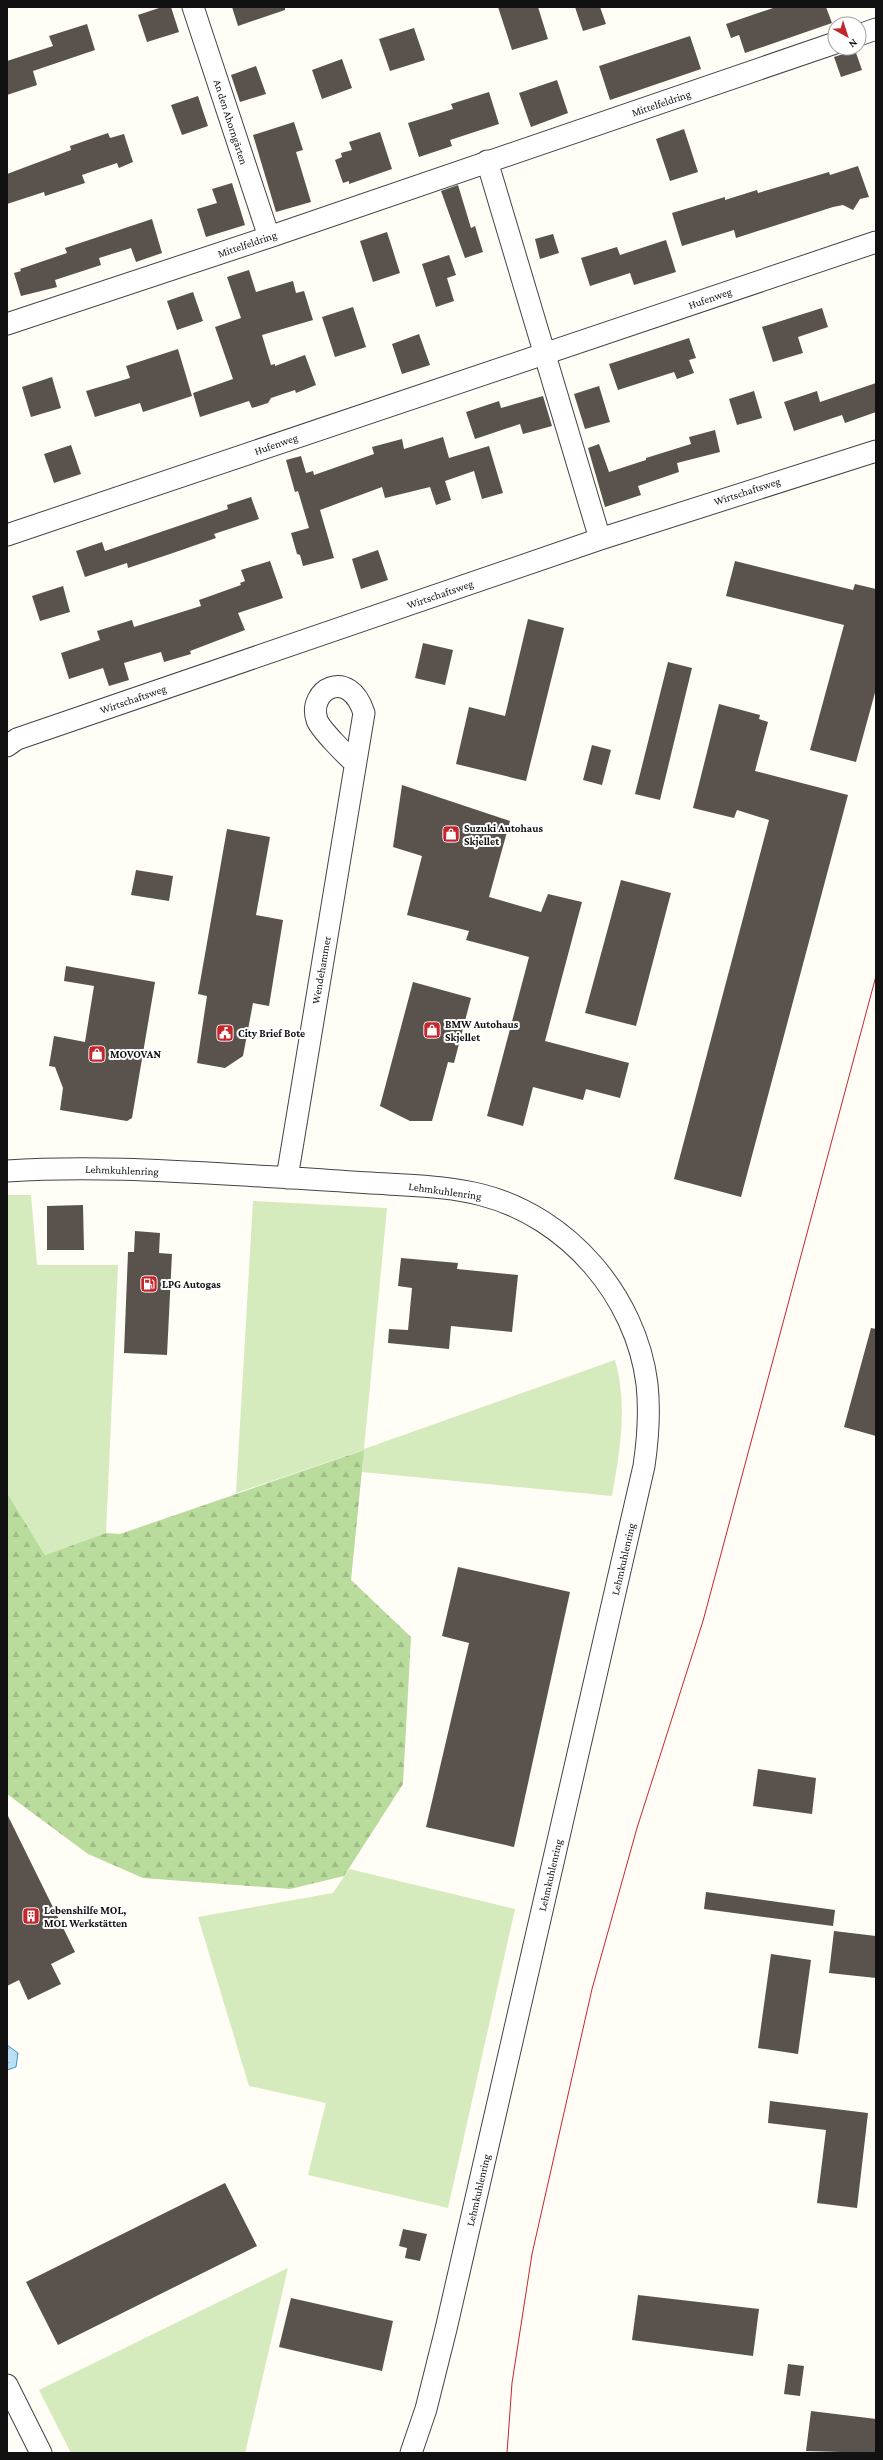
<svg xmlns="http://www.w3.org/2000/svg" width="883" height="2460" font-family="'Crimson Pro',serif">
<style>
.grass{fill:#d5ebbd}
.forest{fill:url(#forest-firs)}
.water{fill:url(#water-ripples);stroke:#3f96cf}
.building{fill:#5a524d}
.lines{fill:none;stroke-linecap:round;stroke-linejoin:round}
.minor-casing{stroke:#444;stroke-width:23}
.minor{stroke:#fff;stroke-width:21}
.tram{stroke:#c4262e;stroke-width:1}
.labels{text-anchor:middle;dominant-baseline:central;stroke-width:4;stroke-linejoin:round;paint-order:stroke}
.street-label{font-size:11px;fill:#111;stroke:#fff}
.poi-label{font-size:11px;font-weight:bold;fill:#111;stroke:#fff;text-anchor:start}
</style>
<defs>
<pattern id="forest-firs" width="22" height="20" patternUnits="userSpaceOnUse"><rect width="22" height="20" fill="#b9dc9c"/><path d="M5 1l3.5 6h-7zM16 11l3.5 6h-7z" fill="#9ebc85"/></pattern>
<pattern id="water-ripples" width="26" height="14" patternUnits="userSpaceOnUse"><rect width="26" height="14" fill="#b9e0f7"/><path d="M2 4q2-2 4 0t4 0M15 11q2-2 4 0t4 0" fill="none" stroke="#9ebfd3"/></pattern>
</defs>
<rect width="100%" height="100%" fill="#fffdf5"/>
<path class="grass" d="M7 1195H31L37 1265H118L106 1533 45 1555 7 1493Z
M253 1201 387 1208 364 1449 615 1360C628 1406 620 1450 612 1496L362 1472 363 1450 236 1493Z
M349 1869 515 1909 448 2208 308 2175 326 2103 249 2086 198 1917 333 1893Z
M288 2268 245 2453H71L39 2390Z"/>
<path class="forest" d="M364 1450 351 1580 411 1637 403 1784 344 1876 290 1889 143 1878 88 1854 7 1794V1493L45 1555 106 1533 120 1534Z"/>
<path class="water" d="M7 2045 18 2053 16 2067 7 2070Z"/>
<path class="building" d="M162 7H171L179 32 147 42 138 15Z
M232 7H285V10L238 26Z
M498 7H538L548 39 512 50Z
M575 7H600L606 24 583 31Z
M776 7H826L832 23 745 53 739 35 731 38 726 24Z
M87 24 95 50 33 71 37 85 7 95V61L53 46 49 36Z
M414 28 425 60 390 71 379 39Z
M690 36 701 69 610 100 599 66Z
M855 50 862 70 841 77 834 57Z
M342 59 352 88 322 99 312 70Z
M256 66 266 94 240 102 231 75Z
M557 80 568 113 531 127 519 93Z
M489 92 499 124 450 140 452 146 419 157 408 123 453 109 451 104Z
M198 96 208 126 182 135 171 105Z
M294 122 303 150 296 152 311 202 276 212 253 135Z
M684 129 698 172 670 181 656 139Z
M380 132 392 169 349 184V181L343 183 335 160 342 157 341 153 352 150 349 142Z
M108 133 110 138 124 134 133 162 119 168 117 163 82 175 85 183 45 196 44 192 7 204V174L71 150 70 146Z
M858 166 869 197 860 199 853 210 843 205 833 207 736 238 734 230 682 246 672 213 725 197V200L757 190 758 193 829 172 830 175Z
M232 183 245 225 206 237 197 209 217 203 212 189Z
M458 185 471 228 475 226 483 252 465 258 441 191Z
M152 219 162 253 136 262 131 248 99 258 101 265 55 280 57 287 21 296 14 273 21 271 20 269 67 253 65 248Z
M387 232 400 273 373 282 360 241Z
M553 234 559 253 540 259 535 239Z
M666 240 676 272 634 285 630 273 590 286 581 258 617 247 620 255Z
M449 255 456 275 447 278 454 301 436 307 422 264Z
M249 270 256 292 293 281 296 293 304 291 313 320 262 335 271 365 275 364V366L305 355 316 385 296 393 295 390 271 398 268 403 252 408 249 401 200 417 193 393 233 379 215 327 241 318 227 277Z
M193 292 203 321 177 330 167 301Z
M353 307 366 347 335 357 322 317Z
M822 308 828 327 798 337 803 353 773 362 762 327Z
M419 334 430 365 402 374 392 344Z
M689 338 696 358 689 360 694 373 677 379 674 372 618 390 609 364Z
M178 349 192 396 143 412 140 403 95 417 86 391 130 378 126 366Z
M52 377 61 408 31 417 22 387Z
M876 383V412L845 423 842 415 794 431 784 402 817 391 820 402Z
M599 386 610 422 585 429 574 394Z
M754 391 762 418 737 425 729 399Z
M543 396 552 426 523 434 520 424 475 439 466 412 499 401 501 408Z
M715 430 720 452 677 463 679 472 638 486 641 495 605 507 588 448 599 444 609 472 646 460V458L691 444 689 437Z
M443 437 449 458 489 446 503 493 482 499 474 471 445 481 451 500 436 505 430 487 385 498 382 487 320 510 334 558 303 566 300 555 297 554 291 533 309 528 298 491 295 492 286 460 301 456 306 473 313 471 314 475 374 454 372 447 402 439 404 449Z
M71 445 81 474 54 483 44 454Z
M251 497 259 519 214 534 216 538 170 554 128 568 127 563 85 577 76 551 102 542 105 551 228 509 227 505Z
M378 550 388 580 361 589 352 559Z
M270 561 283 598 238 613 245 630 190 651 191 654 164 662 161 652 124 663 129 680 109 686 103 668 69 679 61 653 100 640 97 631 132 620 134 627 201 606 199 600 241 585 240 583 245 581 241 570Z
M735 561 853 590 855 584 876 589V689L856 762 810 750 844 625 726 596Z
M63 586 70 612 40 621 32 596Z
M528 619 564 628 526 781 456 764 469 707 505 716Z
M423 643 453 650 445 685 415 678Z
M668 662 692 668 660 800 635 794Z
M719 704 760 715 759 719 768 722 755 771 848 795 741 1197 674 1179 769 820 737 810 734 818 693 808Z
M592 745 611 750 602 785 583 780Z
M402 785 510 821 489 897 541 912 548 894 582 902 545 1041 629 1063 620 1098 586 1089 583 1100 533 1087 523 1126 487 1116 529 957 466 940 469 931 407 915 422 856 393 847Z
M227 829 270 837 256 915 283 920 269 1006 253 1003 243 1056 225 1068 197 1063 207 996 198 994Z
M136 870 173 876 169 901 131 895Z
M621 880 671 893 636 1026 585 1013Z
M66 966 155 982 132 1118 127 1121 60 1110 63 1088 55 1067 49 1066 54 1036 85 1042 94 986 64 981Z
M413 982 471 998 454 1063 448 1062 432 1121H410L380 1106Z
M83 1205 84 1250H47V1206Z
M135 1231 160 1233 159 1253 172 1254 167 1355 124 1353 128 1252H134Z
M401 1258 458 1263 457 1269 518 1275 512 1332 451 1326 449 1349 388 1343 389 1329 408 1330 412 1288 398 1286Z
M871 1328 876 1329V1436L844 1427Z
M458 1567 570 1592 514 1847 426 1827 469 1643 442 1636Z
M758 1769 816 1778 812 1814 753 1806Z
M7 1814 75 1952 51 1964 61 1984 28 2000 19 1980 7 1986Z
M706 1892 835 1910 833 1926 704 1909Z
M834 1931 876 1936V1978L829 1973Z
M771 1954 811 1960 798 2054 758 2048Z
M770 2101 868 2113 857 2208 817 2203 826 2130 768 2123Z
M225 2183 257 2246 58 2345 26 2282Z
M403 2229 427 2234 420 2261 405 2258 407 2248 399 2246Z
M638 2295 759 2309 753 2356 632 2340Z
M291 2298 393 2321 382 2371 279 2347Z
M788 2364 804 2366 800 2396 784 2394Z
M811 2411 876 2419V2453L806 2451Z"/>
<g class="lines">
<defs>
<path id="minor" d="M193 7 269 237
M859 35 876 29
M487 161 600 539
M7 324 269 237 835 43
M7 535 876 242
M7 746 17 739 600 539 876 451
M7 1171C97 1165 186 1172 276 1177 313 1179 350 1182 388 1184 419 1186 452 1187 482 1195 568 1217 636 1296 647 1384 650 1412 648 1439 644 1466L446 2329 426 2409 411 2453
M287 1178 364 713C349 666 307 690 317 720 320 729 347 756 355 763
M7 2385 41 2453"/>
</defs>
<use href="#minor" class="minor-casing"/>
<use href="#minor" class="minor"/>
<path class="tram" d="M507 2453 512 2383 532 2254 592 1989 637 1828 703 1621 876 976"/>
</g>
<defs>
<symbol id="shop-square" viewBox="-11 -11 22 22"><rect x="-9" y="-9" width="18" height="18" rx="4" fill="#c4262e" stroke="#fff"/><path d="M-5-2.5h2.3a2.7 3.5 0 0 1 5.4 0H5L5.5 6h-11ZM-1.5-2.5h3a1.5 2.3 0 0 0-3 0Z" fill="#fff"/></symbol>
<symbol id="civic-square" viewBox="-11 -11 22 22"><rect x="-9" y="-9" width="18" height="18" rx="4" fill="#c4262e" stroke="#fff"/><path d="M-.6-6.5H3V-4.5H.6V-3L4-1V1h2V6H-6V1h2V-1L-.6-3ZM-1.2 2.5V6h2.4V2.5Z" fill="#fff"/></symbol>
<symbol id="fuel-square" viewBox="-11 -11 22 22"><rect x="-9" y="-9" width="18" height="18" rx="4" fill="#c4262e" stroke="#fff"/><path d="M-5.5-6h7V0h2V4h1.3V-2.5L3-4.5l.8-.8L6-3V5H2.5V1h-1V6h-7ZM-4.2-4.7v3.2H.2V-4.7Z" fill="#fff"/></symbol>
<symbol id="building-square" viewBox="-11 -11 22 22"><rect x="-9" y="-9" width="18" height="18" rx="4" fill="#c4262e" stroke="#fff"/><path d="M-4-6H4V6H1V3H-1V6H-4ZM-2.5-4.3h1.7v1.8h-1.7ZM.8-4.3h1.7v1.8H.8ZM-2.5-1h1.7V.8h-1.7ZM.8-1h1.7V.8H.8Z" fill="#fff"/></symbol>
</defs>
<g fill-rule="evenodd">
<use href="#shop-square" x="441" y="824" width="20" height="20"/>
<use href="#shop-square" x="422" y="1020" width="20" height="20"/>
<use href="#civic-square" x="215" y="1023" width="20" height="20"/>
<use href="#shop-square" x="87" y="1044" width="20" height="20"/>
<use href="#fuel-square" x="139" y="1274" width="20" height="20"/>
<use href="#building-square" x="21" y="1906" width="20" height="20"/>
</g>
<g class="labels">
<g class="street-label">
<text transform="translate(661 103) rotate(-19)">Mittelfeldring</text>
<text transform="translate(231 122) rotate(72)">An den Ahorngärten</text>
<text transform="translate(247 244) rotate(-19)">Mittelfeldring</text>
<text transform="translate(710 298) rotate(-19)">Hufenweg</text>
<text transform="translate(276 444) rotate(-19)">Hufenweg</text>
<text transform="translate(747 491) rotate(-18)">Wirtschaftsweg</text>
<text transform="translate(440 594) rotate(-19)">Wirtschaftsweg</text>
<text transform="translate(133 699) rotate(-19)">Wirtschaftsweg</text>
<text transform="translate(321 970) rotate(-80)">Wendehammer</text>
<text transform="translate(122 1170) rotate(2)">Lehmkuhlenring</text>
<text transform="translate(445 1191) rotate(8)">Lehmkuhlenring</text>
<text transform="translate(623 1559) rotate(-77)">Lehmkuhlenring</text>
<text transform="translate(550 1875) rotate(-77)">Lehmkuhlenring</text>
<text transform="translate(478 2190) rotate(-77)">Lehmkuhlenring</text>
</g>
<g class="poi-label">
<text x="464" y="828">Suzuki Autohaus<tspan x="464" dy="13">Skjellet</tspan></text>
<text x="445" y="1024">BMW Autohaus<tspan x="445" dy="13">Skjellet</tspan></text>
<text x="238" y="1033">City Brief Bote</text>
<text x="110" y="1054">MOVOVAN</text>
<text x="162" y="1284">LPG Autogas</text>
<text x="44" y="1910">Lebenshilfe MOL,<tspan x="44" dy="13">MOL Werkstätten</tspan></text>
</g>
</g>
<rect width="883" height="2460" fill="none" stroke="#111111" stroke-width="16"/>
<g transform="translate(847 36) rotate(141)"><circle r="19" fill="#ffffff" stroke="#a0a0a0"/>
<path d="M0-3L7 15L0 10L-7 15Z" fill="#c4262e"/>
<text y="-6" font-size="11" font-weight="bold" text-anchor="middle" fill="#111111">N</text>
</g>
</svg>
